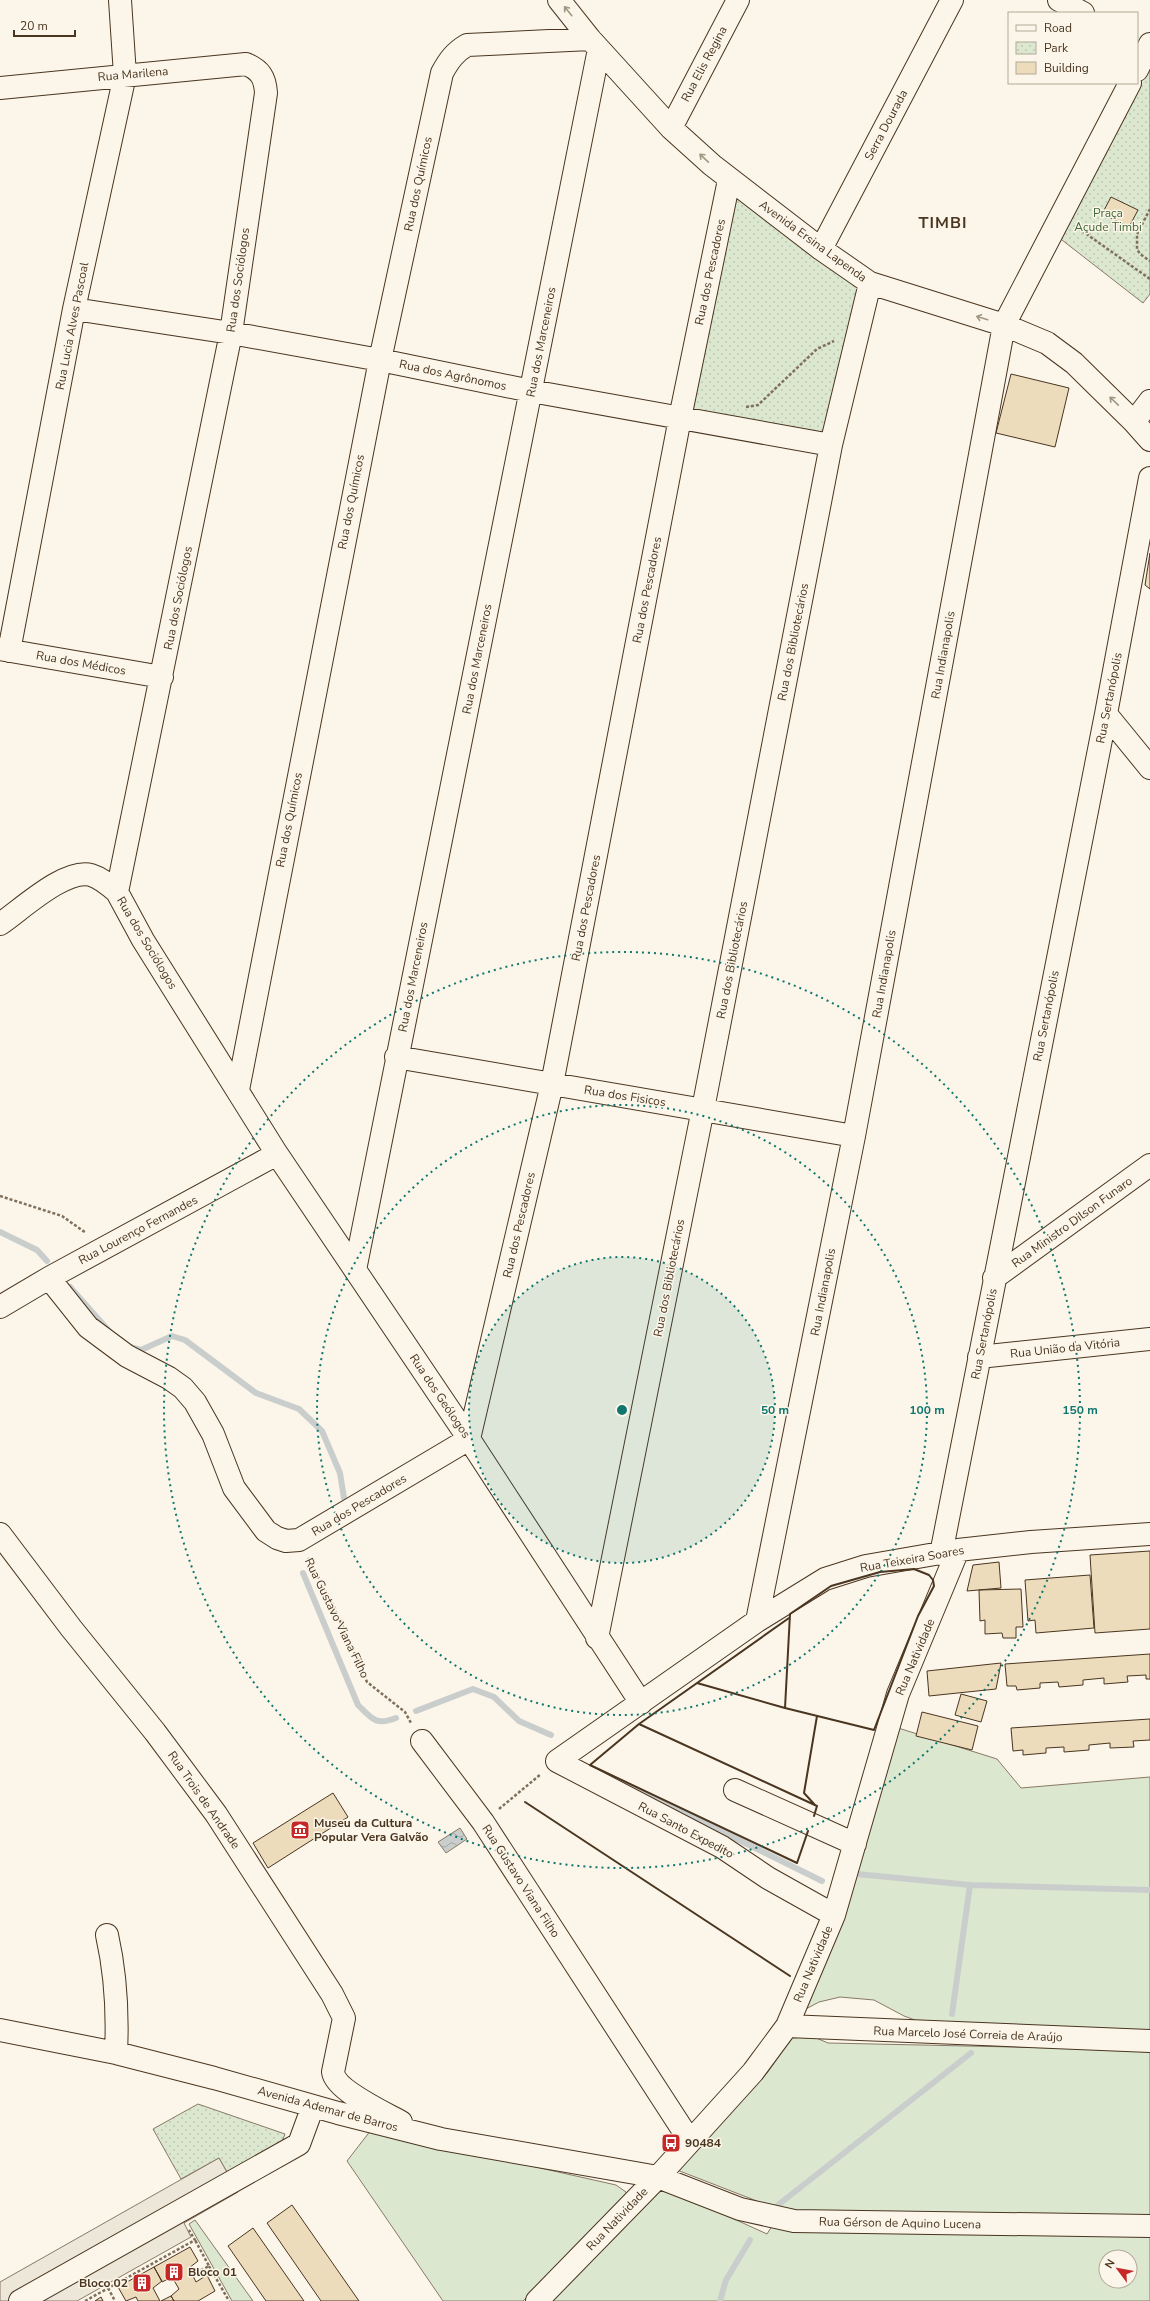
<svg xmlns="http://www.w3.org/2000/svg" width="1150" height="2301" font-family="'Nunito Sans',sans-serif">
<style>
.green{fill:#dce7d0;stroke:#887966;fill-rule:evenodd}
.park{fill:url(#park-dots);stroke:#887966}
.parking{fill:#ede7d9;stroke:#887966}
.water{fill:url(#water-waves);stroke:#887966}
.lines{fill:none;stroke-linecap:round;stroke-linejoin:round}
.stream{stroke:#c9cecd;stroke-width:6}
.building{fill:#ecdcbc;stroke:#4a3520}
.minor-casing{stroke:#4a3520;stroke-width:24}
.path{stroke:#7f6f5c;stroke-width:2.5;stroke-dasharray:3 2;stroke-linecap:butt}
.minor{stroke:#fbf6e9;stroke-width:22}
.wall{stroke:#4a3520;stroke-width:2}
.oneway{stroke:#a29684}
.ring{fill:none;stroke:#0f766e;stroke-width:2;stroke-dasharray:2 4}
.labels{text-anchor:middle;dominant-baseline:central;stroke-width:3;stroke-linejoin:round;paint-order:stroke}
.street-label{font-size:12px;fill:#4a3520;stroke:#fbf6e9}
.park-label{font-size:12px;fill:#436837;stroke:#fbf6e9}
.poi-label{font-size:12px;font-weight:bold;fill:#4a3520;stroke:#fbf6e9;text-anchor:start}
.district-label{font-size:16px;font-weight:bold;letter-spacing:1px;fill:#4a3520;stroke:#fbf6e9}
.centre{fill:#0f766e;stroke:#fbf6e9;stroke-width:2}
.ring-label{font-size:12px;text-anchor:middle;font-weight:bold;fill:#0f766e;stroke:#fbf6e9;stroke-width:3;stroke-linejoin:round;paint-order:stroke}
</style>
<defs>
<pattern id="park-dots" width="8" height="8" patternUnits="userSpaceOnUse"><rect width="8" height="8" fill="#dce7d0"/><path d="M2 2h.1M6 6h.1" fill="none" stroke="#bec7b2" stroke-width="1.8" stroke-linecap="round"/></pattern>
<pattern id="water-waves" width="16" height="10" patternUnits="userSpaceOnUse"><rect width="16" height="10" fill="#c9cecd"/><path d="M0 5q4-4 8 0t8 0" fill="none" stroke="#a5a8a6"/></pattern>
</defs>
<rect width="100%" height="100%" fill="#fbf6e9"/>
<path class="green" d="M895 1727 997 1759 1021 1788 1150 1777V2030L926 2024 904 2016 874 2000 840 1997 819 2002 802 2011 829 1956Z
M807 2034 828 2043 1150 2050V2216L790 2212 762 2203 677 2170 767 2073 793 2036Z
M371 2130 616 2185 626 2192 627 2197 623 2204 523 2301H443L347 2161Z
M663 2190 675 2192 767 2234 772 2226 1150 2236V2301H552L654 2195ZM1106 2257H1130V2281H1106Z
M195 2220 253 2301H232L189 2224Z"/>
<path class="park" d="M1150 58V294L1143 303 1053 233Z
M729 180 870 283 831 445 680 418Z
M198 2104 285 2134 280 2147 228 2174 219 2158 181 2179 153 2129Z"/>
<path class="parking" d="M219 2158 238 2192 184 2223 191 2237 77 2301H0V2282Z"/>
<path class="water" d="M460 1828 467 1839 446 1853 438 1842Z"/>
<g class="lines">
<path class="stream" d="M0 1232 37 1250 47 1261
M70 1287 109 1331
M130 1347 141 1350 172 1336 185 1340 256 1393 299 1409 322 1431 340 1473 344 1498
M303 1573 358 1705C372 1719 376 1726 396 1718
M416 1711 473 1689 494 1697 519 1721 551 1735
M621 1782 822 1881
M857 1874 970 1885 1150 1890
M952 2014 970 1885
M778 2205 971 2053
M720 2301 726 2280 750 2240"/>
</g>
<path class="building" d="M1111 197 1138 210 1129 227 1102 214Z
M1011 374 1069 388 1055 447 996 433Z
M1150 553V589L1145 585Z
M1150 1551V1629L1095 1633 1090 1555Z
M999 1562 1001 1588 967 1591 973 1565Z
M1090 1575 1094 1628 1036 1633 1035 1620 1028 1621 1025 1580Z
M1021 1589 1023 1627H1016V1638H1003L1002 1633 985 1634V1620L980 1621 979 1590Z
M1150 1654V1679H1146V1675L1127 1676 1128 1682 1104 1684V1678L1083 1680V1685L1059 1687 1058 1682 1040 1683V1688L1017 1690 1016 1686H1007L1005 1664Z
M1001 1663 996 1689 929 1696 927 1671Z
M961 1694 987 1701 981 1722 955 1715Z
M922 1712 978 1726 972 1750 916 1736Z
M1150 1719V1740L1133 1741 1134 1747 1110 1748V1743L1089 1745V1750L1064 1752V1747L1046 1748V1753L1023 1755V1750L1013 1751 1011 1728Z
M333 1793 348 1817 268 1868 253 1843Z
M292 2205 359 2301H321L267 2223Z
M253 2228 304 2301H266L228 2246Z
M190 2247 198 2261 189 2268 196 2282 207 2275 215 2291 198 2301H174L171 2296 179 2289 172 2277 162 2282 154 2267Z
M154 2267 162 2281 153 2288 160 2301H138L136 2297 126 2301 118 2287Z
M171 2296 174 2301H161Z
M101 2297 103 2301H95Z"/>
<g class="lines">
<defs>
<path id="minor" d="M559 0 590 39 671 128 712 165 821 249 870 283 1004 325 1047 343 1074 363 1134 422 1150 440
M1059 0 1083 13
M1137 70 1150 44
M0 88 246 64C260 70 265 77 266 93L231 333 117 892 143 940 277 1154 469 1439 641 1703
M671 128 738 0
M821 249 952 0
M74 309 231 333 380 360 531 391 831 445
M1134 422 1150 401
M0 649 162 677
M9 651 74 309 125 75 120 0
M1106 714 1150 768
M0 924C21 910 65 868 91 875 101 878 109 885 117 892
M396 1057 854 1136
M238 1090 380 360 442 73C449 60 455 52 467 45L590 39
M355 1270 599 49
M49 1278 88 1327 127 1356 169 1378 183 1388 195 1402 213 1434 234 1488 266 1531 277 1538 286 1541 299 1540 469 1439 552 1084 680 418 729 180
M994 1278 1150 1165
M0 1307 49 1278 277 1154
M979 1357 1150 1339
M0 1534 71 1628 155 1732 216 1814 332 1994 344 2018 333 2072C335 2090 385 2113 401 2122
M941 1554 1106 714 1150 478
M757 1621 854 1136 1004 325 1130 83
M597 1638 703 1109 831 445 870 283
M422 1741 483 1822 690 2141
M735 1790 855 1844
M834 1915 768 1878 722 1847 557 1761 757 1621 825 1579 866 1566 958 1550 1031 1542 1150 1534
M107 1935C116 1975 118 2012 116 2053
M787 2026 1150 2041
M0 2030 116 2053 214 2078 338 2113 441 2139 658 2177 740 2209 794 2221 1150 2226
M20 2301 299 2144 313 2106
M537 2301 658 2177 753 2072 787 2026 834 1915 898 1694 958 1550"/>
</defs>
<use href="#minor" class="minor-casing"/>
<path class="path" d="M1150 209 1137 234V249L1140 254 1150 261
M1078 228 1150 279
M746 407 758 405 817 349 834 341
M0 1196 62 1216 86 1233
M308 1558 334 1607 367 1682 405 1712 411 1723
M499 1809 541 1774
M209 2266 229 2301
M192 2275 209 2266 195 2240
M108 2288 115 2301
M85 2301 195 2240 189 2230"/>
<use href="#minor" class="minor"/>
<path class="wall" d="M914 1569 929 1575 933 1580 934 1586 918 1616 874 1730 785 1708 790 1614 831 1586 880 1572Z
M789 1618 639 1724 590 1765 797 1863 808 1831
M697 1683 785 1708
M639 1724 817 1806
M525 1802 790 1976
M815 1805 804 1793 817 1716
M814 1816 817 1806"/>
</g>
<defs><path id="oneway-shaft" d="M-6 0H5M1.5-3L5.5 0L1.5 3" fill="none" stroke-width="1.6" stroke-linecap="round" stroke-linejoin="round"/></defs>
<g class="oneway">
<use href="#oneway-shaft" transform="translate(568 11) rotate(-129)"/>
<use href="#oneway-shaft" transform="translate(704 158) rotate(-137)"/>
<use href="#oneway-shaft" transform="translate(982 318) rotate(-163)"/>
<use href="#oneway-shaft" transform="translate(1114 401) rotate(-136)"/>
</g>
<circle cx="622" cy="1410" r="153" fill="#0f766e" fill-opacity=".12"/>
<g class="ring">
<circle cx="622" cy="1410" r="153"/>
<circle cx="622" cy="1410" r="305"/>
<circle cx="622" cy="1410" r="458"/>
</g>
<defs>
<symbol id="museum-square" viewBox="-11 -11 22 22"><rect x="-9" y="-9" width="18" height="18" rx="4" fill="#c62828" stroke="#fbf6e9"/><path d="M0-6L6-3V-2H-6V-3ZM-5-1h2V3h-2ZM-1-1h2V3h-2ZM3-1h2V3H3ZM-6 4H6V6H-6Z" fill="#fff"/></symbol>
<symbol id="bus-square" viewBox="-11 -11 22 22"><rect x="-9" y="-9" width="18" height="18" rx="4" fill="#c62828" stroke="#fbf6e9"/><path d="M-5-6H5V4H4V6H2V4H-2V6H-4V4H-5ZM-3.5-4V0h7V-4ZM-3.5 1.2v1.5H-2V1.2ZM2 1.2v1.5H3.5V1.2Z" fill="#fff"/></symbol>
<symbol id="building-square" viewBox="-11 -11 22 22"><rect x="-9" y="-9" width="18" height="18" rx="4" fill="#c62828" stroke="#fbf6e9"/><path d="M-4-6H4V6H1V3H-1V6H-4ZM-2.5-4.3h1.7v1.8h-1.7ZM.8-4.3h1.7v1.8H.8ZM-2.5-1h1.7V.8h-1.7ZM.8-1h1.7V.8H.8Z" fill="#fff"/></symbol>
</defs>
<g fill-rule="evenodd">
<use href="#museum-square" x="289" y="1819" width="22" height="22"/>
<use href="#bus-square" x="660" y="2132" width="22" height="22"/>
<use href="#building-square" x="163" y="2261" width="22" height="22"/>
<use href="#building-square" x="131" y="2272" width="22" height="22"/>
</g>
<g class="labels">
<g class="street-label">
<text transform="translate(704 64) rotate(-62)">Rua Elis Regina</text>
<text transform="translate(133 74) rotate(-5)">Rua Marilena</text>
<text transform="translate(886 125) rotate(-62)">Serra Dourada</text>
<text transform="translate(418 184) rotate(-78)">Rua dos Químicos</text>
<text transform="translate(813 241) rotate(36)">Avenida Ersina Lapenda</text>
<text transform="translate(710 272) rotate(-78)">Rua dos Pescadores</text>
<text transform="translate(238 280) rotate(-82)">Rua dos Sociólogos</text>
<text transform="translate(72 326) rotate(-79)">Rua Lucia Alves Pascoal</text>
<text transform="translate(541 342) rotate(-79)">Rua dos Marceneiros</text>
<text transform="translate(453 375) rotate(12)">Rua dos Agrônomos</text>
<text transform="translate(351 502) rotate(-79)">Rua dos Químicos</text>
<text transform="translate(647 590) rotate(-79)">Rua dos Pescadores</text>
<text transform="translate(178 598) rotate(-79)">Rua dos Sociólogos</text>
<text transform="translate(793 642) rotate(-79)">Rua dos Bibliotecários</text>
<text transform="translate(943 655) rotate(-80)">Rua Indianapolis</text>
<text transform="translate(477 659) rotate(-79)">Rua dos Marceneiros</text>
<text transform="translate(81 663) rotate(10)">Rua dos Médicos</text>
<text transform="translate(1109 698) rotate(-79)">Rua Sertanópolis</text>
<text transform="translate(289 820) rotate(-79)">Rua dos Químicos</text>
<text transform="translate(586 908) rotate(-79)">Rua dos Pescadores</text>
<text transform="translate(147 943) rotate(59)">Rua dos Sociólogos</text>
<text transform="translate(732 960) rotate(-79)">Rua dos Bibliotecários</text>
<text transform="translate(884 974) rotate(-80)">Rua Indianapolis</text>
<text transform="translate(413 977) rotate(-79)">Rua dos Marceneiros</text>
<text transform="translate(1046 1016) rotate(-79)">Rua Sertanópolis</text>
<text transform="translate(625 1096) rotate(9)">Rua dos Fisicos</text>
<text transform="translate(1072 1222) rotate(-36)">Rua Ministro Dilson Funaro</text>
<text transform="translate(519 1225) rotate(-77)">Rua dos Pescadores</text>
<text transform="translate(138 1230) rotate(-28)">Rua Lourenço Fernandes</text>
<text transform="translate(669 1278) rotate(-79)">Rua dos Bibliotecários</text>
<text transform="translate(823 1292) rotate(-79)">Rua Indianapolis</text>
<text transform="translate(984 1334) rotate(-79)">Rua Sertanópolis</text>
<text transform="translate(1065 1348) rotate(-6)">Rua União da Vitória</text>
<text transform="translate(440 1396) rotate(56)">Rua dos Geólogos</text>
<text transform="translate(359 1505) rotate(-31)">Rua dos Pescadores</text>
<text transform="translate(912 1559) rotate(-10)">Rua Teixeira Soares</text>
<text transform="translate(337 1618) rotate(64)">Rua Gustavo Viana Filho</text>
<text transform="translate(915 1657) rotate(-67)">Rua Natividade</text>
<text transform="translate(204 1800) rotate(55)">Rua Trois de Andrade</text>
<text transform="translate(686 1830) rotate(28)">Rua Santo Expedito</text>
<text transform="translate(521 1881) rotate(57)">Rua Gustavo Viana Filho</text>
<text transform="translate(813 1964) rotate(-67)">Rua Natividade</text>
<text transform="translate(968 2034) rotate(2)">Rua Marcelo José Correia de Araújo</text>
<text transform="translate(328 2109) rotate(15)">Avenida Ademar de Barros</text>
<text transform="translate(617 2219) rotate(-46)">Rua Natividade</text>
<text transform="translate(900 2223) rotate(1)">Rua Gérson de Aquino Lucena</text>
</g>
<g class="park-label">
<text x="1108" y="213">Praça<tspan x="1108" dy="14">Açude Timbi</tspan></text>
</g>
<g class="poi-label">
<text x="314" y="1823">Museu da Cultura<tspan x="314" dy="14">Popular Vera Galvão</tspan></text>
<text x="685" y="2143">90484</text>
<text x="188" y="2272">Bloco 01</text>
<text x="128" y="2283" text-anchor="end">Bloco 02</text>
</g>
<g class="district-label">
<text x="943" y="223">TIMBI</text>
</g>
</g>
<circle cx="622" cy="1410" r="6" class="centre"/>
<g class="ring-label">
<text x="775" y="1414">50 m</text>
<text x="927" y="1414">100 m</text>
<text x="1080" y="1414">150 m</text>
</g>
<rect x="1008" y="12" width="130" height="72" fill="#fbf6e9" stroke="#b4a999"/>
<rect x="1016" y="25" width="20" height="6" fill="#fbf6e9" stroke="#b4a999"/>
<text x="1044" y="32" font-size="12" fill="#4a3520">Road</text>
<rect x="1016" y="42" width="20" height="12" fill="url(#park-dots)" stroke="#b4a999"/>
<text x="1044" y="52" font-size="12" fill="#4a3520">Park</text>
<rect x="1016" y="62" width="20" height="12" fill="#ecdcbc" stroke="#b4a999"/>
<text x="1044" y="72" font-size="12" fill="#4a3520">Building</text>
<g transform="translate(1118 2269) rotate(302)"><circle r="19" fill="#fbf6e9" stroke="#b4a999"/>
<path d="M0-3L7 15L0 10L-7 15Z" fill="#c62828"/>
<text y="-6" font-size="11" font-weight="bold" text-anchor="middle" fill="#4a3520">N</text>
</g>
<path d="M14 30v6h61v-6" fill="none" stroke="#4a3520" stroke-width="2"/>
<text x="20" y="30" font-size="12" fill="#4a3520" stroke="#fbf6e9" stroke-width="3" paint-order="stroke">20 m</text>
</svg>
